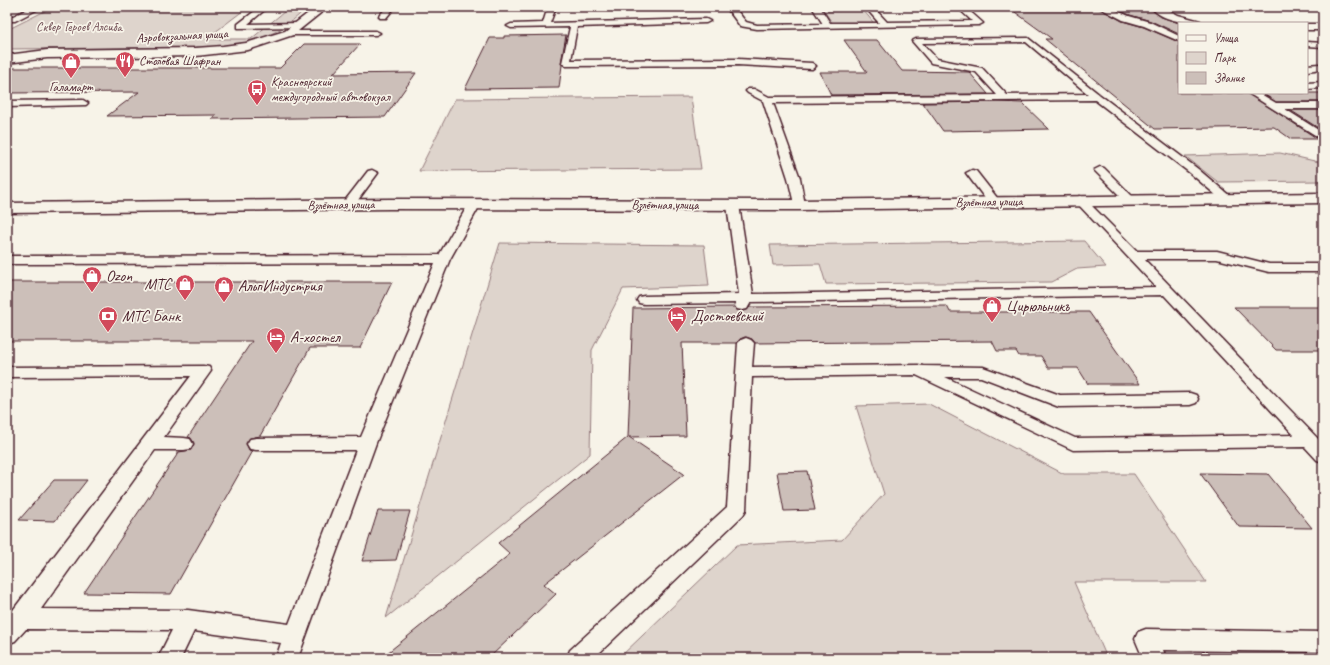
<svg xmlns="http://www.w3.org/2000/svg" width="1330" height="665" font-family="Caveat,sans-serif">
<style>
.green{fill:#ded4cc;stroke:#947a7c}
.building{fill:#ccbfb9;stroke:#4a1f2b}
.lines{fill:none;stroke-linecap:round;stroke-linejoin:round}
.lane-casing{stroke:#4a1f2b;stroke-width:3}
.street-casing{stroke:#4a1f2b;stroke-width:3}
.secondary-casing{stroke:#4a1f2b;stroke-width:3}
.lane{fill:#f7f3e8;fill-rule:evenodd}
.street{fill:#f7f3e8;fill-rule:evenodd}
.secondary{fill:#f7f3e8;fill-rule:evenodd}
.labels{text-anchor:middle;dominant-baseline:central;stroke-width:3.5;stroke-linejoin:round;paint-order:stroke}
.far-park-label{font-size:13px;fill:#6f4c53;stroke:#f7f3e8}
.far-street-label{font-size:13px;fill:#4a1f2b;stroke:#f7f3e8}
.far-poi-label{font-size:13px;fill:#4a1f2b;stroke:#f7f3e8;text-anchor:start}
.poi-label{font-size:16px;fill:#4a1f2b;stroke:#f7f3e8;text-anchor:start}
</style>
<rect width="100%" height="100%" fill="#f7f3e8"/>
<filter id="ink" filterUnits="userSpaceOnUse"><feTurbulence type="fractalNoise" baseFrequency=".025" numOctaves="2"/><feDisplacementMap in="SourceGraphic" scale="8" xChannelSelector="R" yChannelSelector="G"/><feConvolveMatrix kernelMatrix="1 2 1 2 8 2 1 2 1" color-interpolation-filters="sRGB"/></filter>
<g filter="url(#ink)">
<path class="green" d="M53 7H248L206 39H251L290 7H308C298 16 287 26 275 32 255 43 230 45 208 47L7 49V30Z
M863 10 874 23 833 24 824 11Z
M691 97 701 169 419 171 455 99Z
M1280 153 1323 163V181L1218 182 1185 156Z
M1084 241 1106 267 1077 269 1052 282 826 284 820 264 773 265 770 245Z
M500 243 704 245 709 286 623 289 592 350 590 454 386 618Z
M929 404 1064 474H1134L1206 582H1074L1107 658H619L737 545 842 540 884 494 856 406Z"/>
<path class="building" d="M1008 7H1097L1122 21 1144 27 1179 42V93H1247L1318 139H1291L1274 127 1155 129 1045 39H1052Z
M1112 7H1148L1161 17 1179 23V34L1151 21 1130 15Z
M566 35 561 63 562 65 559 88 465 89 490 38H504V36Z
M844 40H877L902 71 969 72 988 94 831 95 820 72H867Z
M304 44H360L333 74 416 73 385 117 211 119 216 115 107 116 139 92 7 93V68H280Z
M1262 93H1323V102H1276Z
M997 102 1022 103 1049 129 943 131 923 103Z
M1290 110H1323V131Z
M7 282H392L360 348H310L260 436 250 438 246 443 249 450 252 451 171 594 84 593 179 452 191 450 194 443 191 438 188 437 252 341H7Z
M947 306 950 312H1089L1140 384H1088L1078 368H1048L1041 356H1019L1016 351H997L992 341 755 343 752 339 745 337 740 339 737 343H682L686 436 629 437 684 474 544 584 556 594 489 658H381L510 554 498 543 628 437 633 308 734 307 737 310 742 311 747 310 750 307Z
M1234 307H1323V350H1276Z
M807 471 815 510 784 511 777 472Z
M1200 473 1268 474 1312 528 1239 527Z
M54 480H87L55 521 19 520Z
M378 511H410L396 560 362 561Z"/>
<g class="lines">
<defs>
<path id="lane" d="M32 7H42L15 21H7V17H11Z
M260 7H268L248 24 300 23 304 25 300 27 238 28V24Z
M387 7H395L386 18H380L379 16Z
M491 7H499V8L495 10Z
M548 7H556L550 23 706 19 710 21 706 23 577 27 571 60 738 59 812 63 816 66 812 69 738 65 566 66 562 63 570 27 511 28 507 26 511 24 543 23Z
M726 7H734L746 22 757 25 823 24 812 7H820L830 23H879L865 7H873L887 22 972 21 957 7H965L983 23 979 25 757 29 740 26Z
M1098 7H1108L1129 16 1150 22 1179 36V41L1144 26 1123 20Z
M286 31H376L380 33 376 35H286Z
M1028 38 1100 95 1198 169 1231 197 1233 199 1231 201H1223L1190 173 1095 100 773 103 800 178 805 205 803 208H795L788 178 763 101 748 93 746 91 748 89H754L769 97 997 95 976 72 931 63 912 41 916 39ZM1026 42 1088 94 1007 95 982 68 937 59 922 43Z
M1307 42 1323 43V47L1307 46Z
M1319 64 1323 67 1322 69 1307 71V65Z
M1323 82V88L1307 89V83Z
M1248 93H1259L1276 103H1323V109H1285L1323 133V140Z
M83 100 88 103 86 105 7 107V101Z
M1100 167 1104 168 1136 200 1134 202H1126L1094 170Z
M372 170 378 173 352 208H344L342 205 344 202 368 171Z
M972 170 976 171 998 199 1000 202 998 205H990L966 173Z
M1080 196 1084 198 1137 251H1217L1269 264H1323V272H1269L1217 259H1144L1323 444V462L1317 460 1305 447 1073 450 916 375 752 377 746 510 743 515 594 658H567L570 650 727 507 738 343 741 340 746 338 751 340 754 343 752 367 918 365 923 366 983 367 1060 395 1190 393 1196 395 1198 399 1196 403 1190 405 1059 407 981 377H945L1075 438 1294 435 1164 295 751 302 747 309 742 310 737 309 735 306 736 303 644 304 639 303 637 300 639 297 644 296 739 294 727 205 729 202H737L739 205 753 294 1156 287 1076 202 1074 200 1076 198Z
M474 201 478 202 480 205 450 259 376 443 298 658H276L281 643 194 631 181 658H158L172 630 26 629 15 641 7 644V618L191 376 7 377V367L203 366 209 367 211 371 164 437 184 438 190 439 193 444 190 449 184 450H155L41 609 188 610 289 624 356 450H256L250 449 247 444 250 439 256 438 361 437 435 263 7 264V256L439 255 468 205 470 202Z
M1146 629 1323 632V652L1163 650 1166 658H1143L1135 639 1138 632Z"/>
<path id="street" d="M1151 7H1164L1178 15 1200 21 1201 23C1185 23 1162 21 1151 7Z
M1307 24H1323V30H1307Z"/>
<path id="secondary" d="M316 7H328L293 35 248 50 196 56 47 58 7 63V55L47 50 196 48 223 46 246 43 285 31Z
M1323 193V203L799 210 390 209 7 213V203L390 199 799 200Z"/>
</defs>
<use href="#lane" class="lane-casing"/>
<use href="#street" class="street-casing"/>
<use href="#secondary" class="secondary-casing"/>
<use href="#lane" class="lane"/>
<use href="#street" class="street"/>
<use href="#secondary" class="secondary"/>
</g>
</g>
<defs>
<symbol id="restaurant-pin" viewBox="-11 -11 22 30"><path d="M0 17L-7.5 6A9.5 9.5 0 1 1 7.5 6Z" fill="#d1495b" stroke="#f7f3e8"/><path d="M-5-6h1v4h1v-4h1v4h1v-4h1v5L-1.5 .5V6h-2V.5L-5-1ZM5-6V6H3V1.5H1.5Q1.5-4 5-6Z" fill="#fff"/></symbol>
<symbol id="shop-pin" viewBox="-11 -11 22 30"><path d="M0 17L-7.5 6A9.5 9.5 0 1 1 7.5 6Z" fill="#d1495b" stroke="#f7f3e8"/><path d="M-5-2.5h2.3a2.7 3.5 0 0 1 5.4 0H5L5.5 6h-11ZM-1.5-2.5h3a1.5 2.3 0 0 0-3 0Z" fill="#fff"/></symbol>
<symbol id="bus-pin" viewBox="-11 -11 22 30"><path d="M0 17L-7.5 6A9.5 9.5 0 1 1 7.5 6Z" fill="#d1495b" stroke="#f7f3e8"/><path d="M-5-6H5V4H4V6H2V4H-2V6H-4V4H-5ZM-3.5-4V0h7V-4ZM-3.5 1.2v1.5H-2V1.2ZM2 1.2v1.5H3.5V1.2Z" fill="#fff"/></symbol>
<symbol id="bank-pin" viewBox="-11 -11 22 30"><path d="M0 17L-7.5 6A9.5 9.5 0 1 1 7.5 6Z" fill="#d1495b" stroke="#f7f3e8"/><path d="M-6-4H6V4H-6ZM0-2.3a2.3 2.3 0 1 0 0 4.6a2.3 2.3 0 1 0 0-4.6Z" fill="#fff"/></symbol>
<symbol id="hotel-pin" viewBox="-11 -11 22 30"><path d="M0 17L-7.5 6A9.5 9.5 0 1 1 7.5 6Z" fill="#d1495b" stroke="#f7f3e8"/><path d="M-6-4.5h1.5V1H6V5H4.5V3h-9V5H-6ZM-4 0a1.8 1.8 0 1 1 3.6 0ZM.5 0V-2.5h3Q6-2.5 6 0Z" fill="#fff"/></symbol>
</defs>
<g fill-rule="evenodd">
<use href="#restaurant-pin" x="114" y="50" width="22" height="30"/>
<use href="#shop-pin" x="60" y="51" width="22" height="30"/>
<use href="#bus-pin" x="246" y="78" width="22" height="30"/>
<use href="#shop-pin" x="81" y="265" width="22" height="30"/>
<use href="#shop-pin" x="174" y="273" width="22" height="30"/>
<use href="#shop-pin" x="213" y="275" width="22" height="30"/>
<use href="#shop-pin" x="981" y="295" width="22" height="30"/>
<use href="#bank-pin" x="97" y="305" width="22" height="30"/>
<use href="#hotel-pin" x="666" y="305" width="22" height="30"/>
<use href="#hotel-pin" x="265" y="326" width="22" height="30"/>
</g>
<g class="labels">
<g class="far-park-label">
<text x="79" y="27">Сквер Героев Алсиба</text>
</g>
<g class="far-street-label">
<text transform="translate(182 36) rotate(-3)">Аэровокзальная улица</text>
<text transform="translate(989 202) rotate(-1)">Взлётная улица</text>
<text transform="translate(341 205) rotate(-1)">Взлётная улица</text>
<text x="665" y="205">Взлётная улица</text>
</g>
<g class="far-poi-label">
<text x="139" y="61">Столовая Шафран</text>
<text x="271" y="82">Красноярский<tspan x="271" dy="15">междугородный автовокзал</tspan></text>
<text x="71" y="87" text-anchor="middle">Галамарт</text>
</g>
<g class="poi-label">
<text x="106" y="276">Ozon</text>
<text x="171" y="284" text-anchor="end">МТС</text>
<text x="238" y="286">АльпИндустрия</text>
<text x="1006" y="306">Цирюльникъ</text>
<text x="122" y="316">МТС Банк</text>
<text x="691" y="316">Достоевский</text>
<text x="290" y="337">А-хостел</text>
</g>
</g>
<rect width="1330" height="665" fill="none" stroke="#f7f3e8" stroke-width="24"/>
<rect x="12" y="12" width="1306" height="641" fill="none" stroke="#4a1f2b" stroke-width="1.5" filter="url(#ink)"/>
<rect x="1178" y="22" width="130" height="72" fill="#f7f3e8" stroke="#b29e9c"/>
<rect x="1186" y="35" width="20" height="6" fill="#f7f3e8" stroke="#b29e9c"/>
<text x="1214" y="42" font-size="12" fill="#4a1f2b">Улица</text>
<rect x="1186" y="52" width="20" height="12" fill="#ded4cc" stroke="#b29e9c"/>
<text x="1214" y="62" font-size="12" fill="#4a1f2b">Парк</text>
<rect x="1186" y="72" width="20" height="12" fill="#ccbfb9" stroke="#b29e9c"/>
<text x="1214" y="82" font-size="12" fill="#4a1f2b">Здание</text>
</svg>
